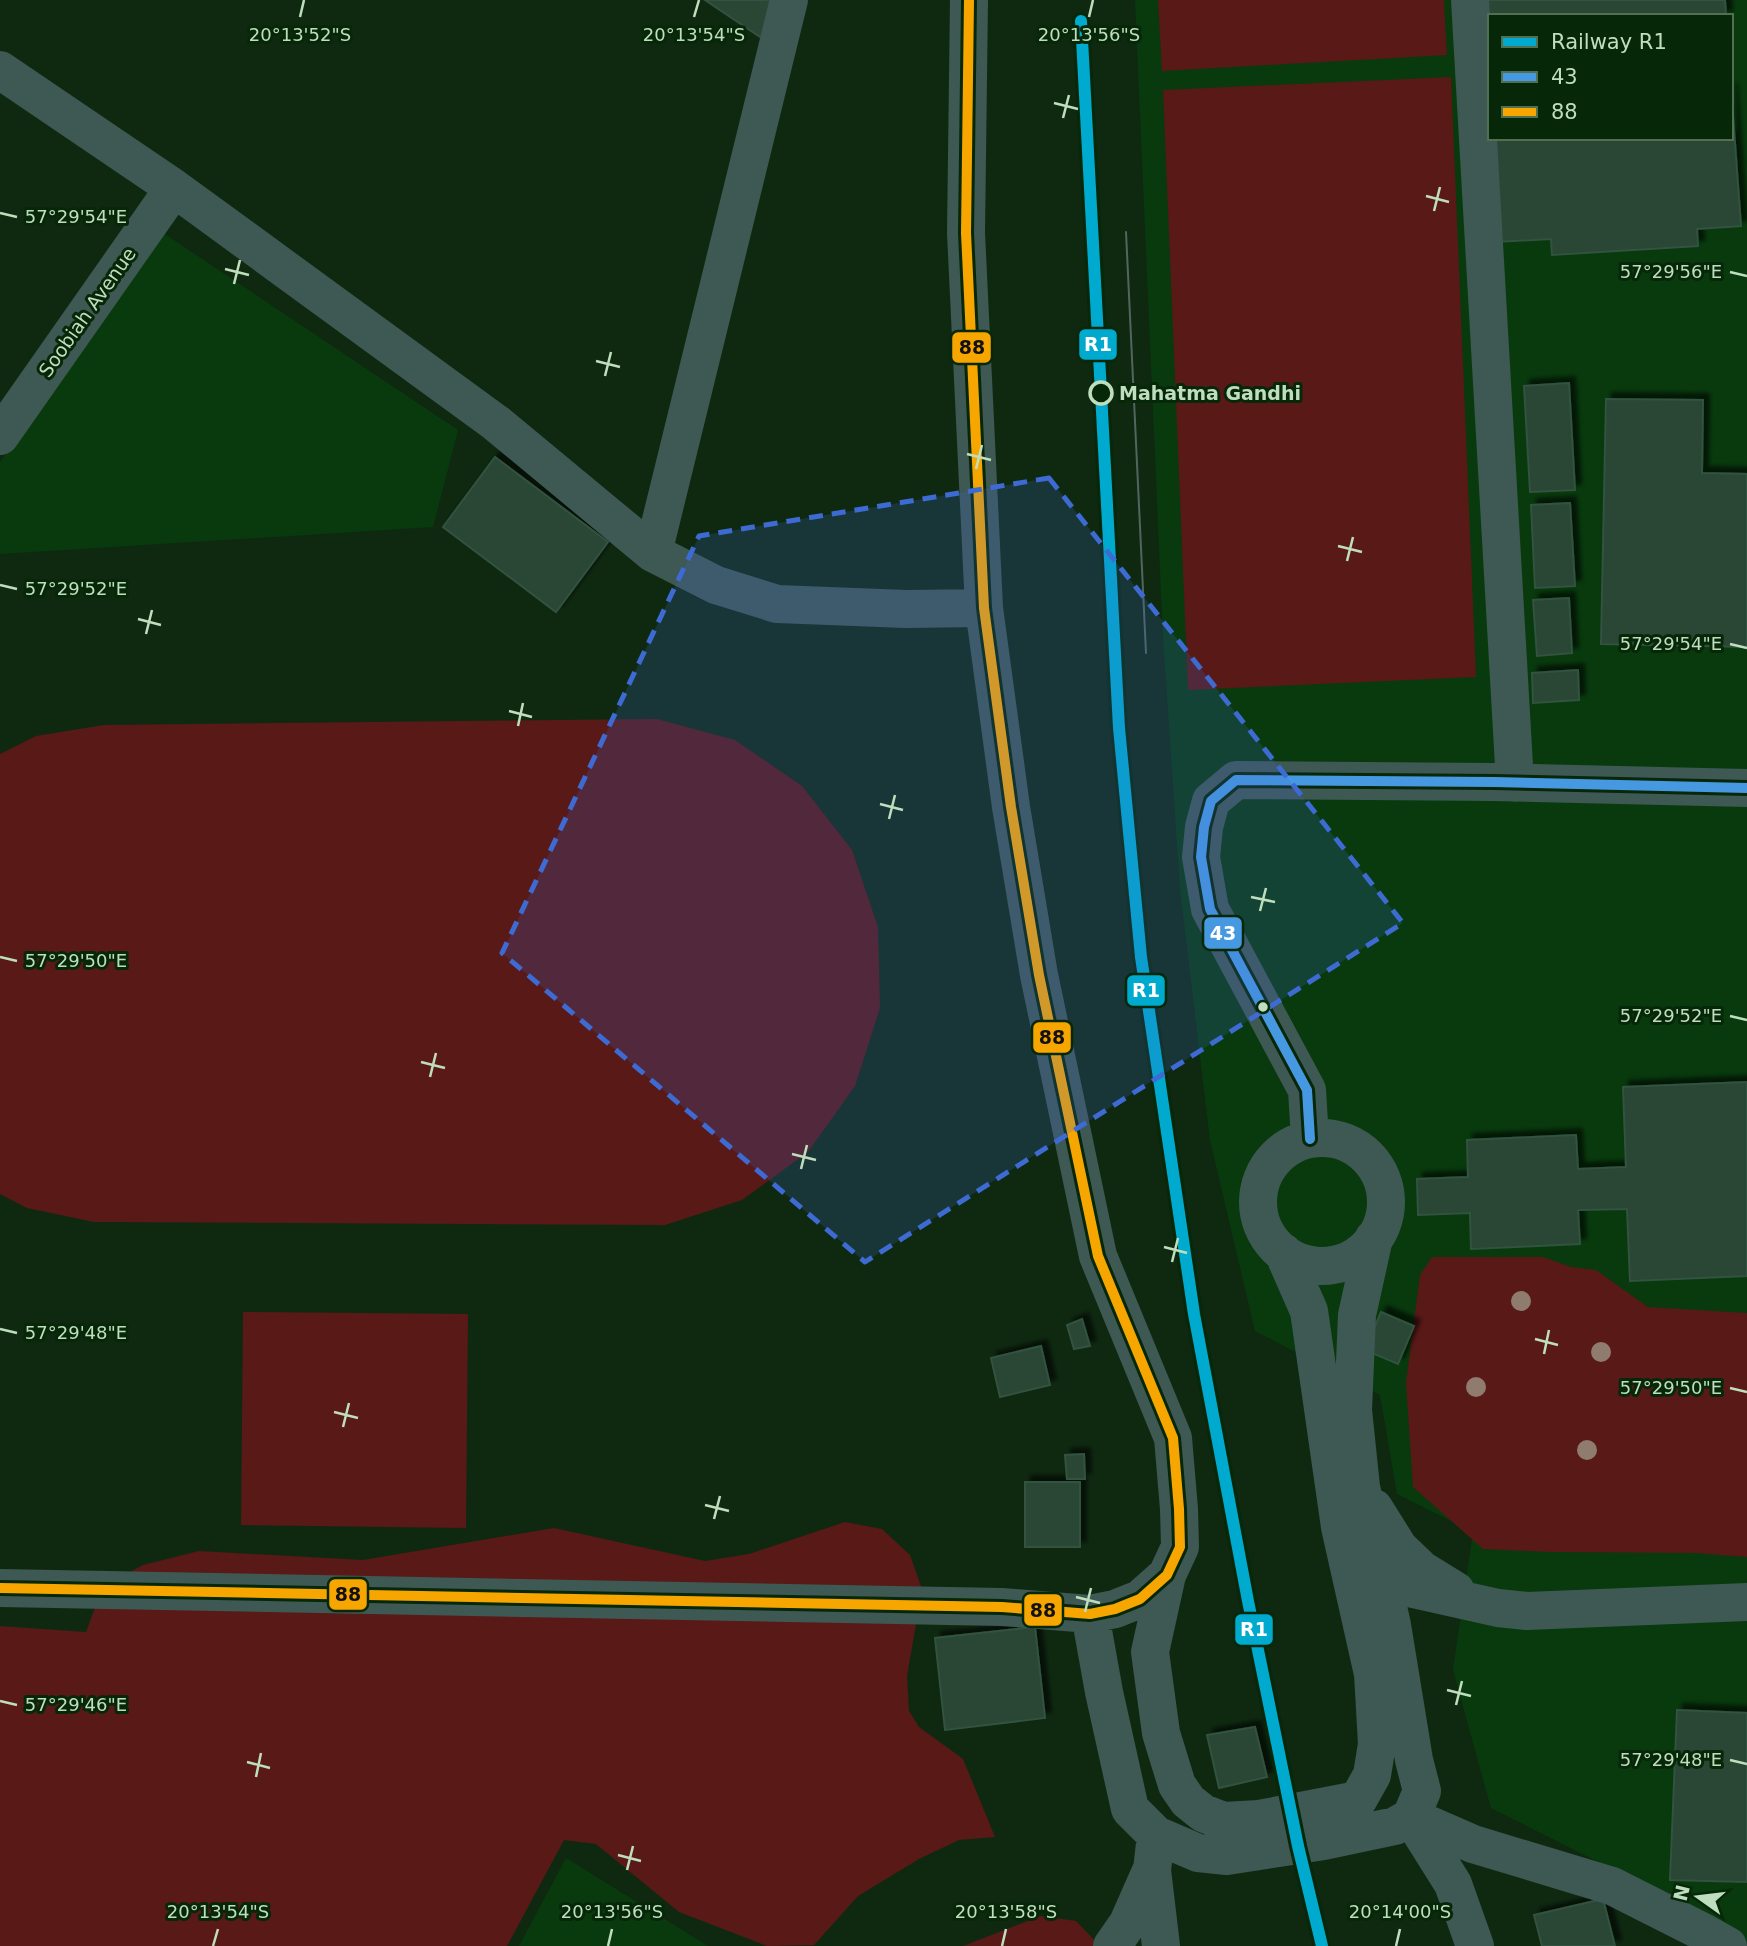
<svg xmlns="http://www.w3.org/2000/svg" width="1747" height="1946" font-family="'DejaVu Sans',sans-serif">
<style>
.built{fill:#083a0d;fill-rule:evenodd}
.green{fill:#581917}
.building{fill:#2a4634;stroke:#325240;stroke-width:2;filter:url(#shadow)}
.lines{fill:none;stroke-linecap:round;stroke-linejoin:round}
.minor{stroke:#3e5853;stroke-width:38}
.tram{stroke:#51655f;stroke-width:2}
.bus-1-casing{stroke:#072709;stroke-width:16}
.bus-2-casing{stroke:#072709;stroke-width:16}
.bus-1{stroke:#4699e1;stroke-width:10}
.bus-2{stroke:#f7a600;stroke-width:10}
.rail-1-casing{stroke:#072709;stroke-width:18}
.rail-1{stroke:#00a9ce;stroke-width:12}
.tree{fill:#8f7c6e}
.marked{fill:#3d6bd3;fill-opacity:0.2;stroke:#3d6bd3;stroke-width:5;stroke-dasharray:14 9;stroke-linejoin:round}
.ticks{fill:none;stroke:#bfdebe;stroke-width:2.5}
.stop-dot{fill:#072709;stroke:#bfdebe;stroke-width:3.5}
.bus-dot{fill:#bfdebe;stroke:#072709;stroke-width:2.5}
.labels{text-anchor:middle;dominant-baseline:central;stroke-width:6;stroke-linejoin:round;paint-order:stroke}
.street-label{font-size:19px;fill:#bfdebe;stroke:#072709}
.stop-label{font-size:19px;font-weight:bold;fill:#bfdebe;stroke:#072709;text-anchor:start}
.ticks-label{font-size:18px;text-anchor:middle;fill:#bfdebe;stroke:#072709;stroke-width:6;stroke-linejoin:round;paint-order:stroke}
.line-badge{stroke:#072709;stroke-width:2.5}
.badge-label{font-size:19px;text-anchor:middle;font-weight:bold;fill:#fff}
.pale-badge-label{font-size:19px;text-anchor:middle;font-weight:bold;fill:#111}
</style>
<defs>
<filter id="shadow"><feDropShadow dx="6" dy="-6" stdDeviation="2" flood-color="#0009"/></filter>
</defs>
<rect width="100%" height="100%" fill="#0f2911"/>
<path class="built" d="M1135 0H1747V1942L1648 1887 1491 1808 1453 1670 1473 1532 1397 1494 1380 1395 1255 1331 1210 1140 1180 890 1163 638ZM1490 16H1731V138H1490Z
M160 231 458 430 433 527 0 554V462Z
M566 1858 708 1946H519Z"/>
<path class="green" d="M1158 0H1444L1447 55 1162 71Z
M1451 77 1476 677 1188 690 1163 90Z
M657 719 735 740 802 786 852 850 878 927 880 1008 855 1086 808 1152 742 1200 665 1225 94 1222 27 1208 0 1194V754L36 736 104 725Z
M1432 1257H1543L1571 1267 1596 1270 1648 1307 1747 1313V1557L1695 1553 1550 1552 1483 1549 1413 1487 1406 1383 1420 1275Z
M243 1312 468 1314 466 1528 241 1525Z
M845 1522 882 1529 910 1555 922 1589 907 1676 909 1711 919 1727 963 1759 995 1837 959 1840 919 1859 858 1896 814 1945 767 1946 679 1912 596 1844 564 1840 507 1946H0V1626L86 1632 99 1597 111 1582 143 1565 199 1551 363 1560 554 1528 705 1561 749 1554Z
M1041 1916 1076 1921 1100 1946H963Z"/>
<path class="building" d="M705 0H775L766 41Z
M1483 0H1725L1726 16H1490V138H1731V88L1741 226 1697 229 1698 246 1552 255 1551 239 1495 242Z
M1569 383 1575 490 1530 492 1524 386Z
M1606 399 1703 400 1702 473 1747 474V647L1601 644Z
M495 457 608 542 556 612 443 527Z
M1570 503 1575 586 1535 588 1531 505Z
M1569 598 1572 653 1537 656 1533 600Z
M1578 670 1579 700 1533 703 1532 673Z
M1747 1082V1276L1630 1281 1627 1209 1578 1210 1580 1244 1471 1249 1470 1213 1418 1215 1417 1179 1468 1177 1467 1140 1576 1135 1578 1169 1626 1167 1623 1087Z
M1381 1312 1414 1326 1398 1364 1365 1350Z
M1082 1319 1090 1346 1074 1349 1067 1325Z
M1041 1346 1050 1385 1000 1397 991 1358Z
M1084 1454 1085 1479H1067L1065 1455Z
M1025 1482H1080V1547H1025Z
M1035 1627 1045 1718 945 1730 935 1638Z
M1677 1710 1747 1713V1882L1670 1880Z
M1255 1727 1267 1777 1219 1788 1207 1735Z
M1603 1899 1615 1946H1542L1534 1915Z"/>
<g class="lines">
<path class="minor" d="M1470 0 1515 783
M0 70 174 188 496 423 653 553 716 585 777 604 906 609 984 608
M0 436 174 188
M653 553 789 0
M1258 1202a64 64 0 1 1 128 0a64 64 0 1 1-128 0Z
M1310 1139 1307 1090 1210 909 1201 857 1204 827 1211 801 1236 780 1494 782 1747 788
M1374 1508 1399 1548 1422 1570 1456 1591
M1167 1575 1150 1652 1161 1733 1177 1785 1188 1801 1203 1813 1223 1821 1259 1819 1358 1800 1372 1775 1377 1744 1373 1674 1340 1527 1309 1311 1283 1252
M1382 1582 1498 1608 1527 1611 1747 1602
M0 1588 1002 1607 1090 1614 1115 1609 1140 1599 1167 1575 1180 1547 1179 1509 1173 1438 1098 1256 1039 975 1011 807 984 608 966 233 969 0
M1090 1614 1104 1692 1130 1809 1156 1835 1198 1853 1227 1856 1324 1841 1395 1826 1411 1817 1422 1791 1414 1760 1392 1625 1361 1487 1353 1410 1357 1315 1374 1238
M1411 1817 1473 1844 1612 1886 1705 1933 1728 1946
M1411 1817 1453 1884 1475 1946
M1156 1835 1152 1870 1161 1946
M1112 1946 1128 1923 1151 1871"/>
<path class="tram" d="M1081 21 1102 423
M1126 232 1146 653"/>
<defs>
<path id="bus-1" d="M1310 1139 1307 1090 1210 909 1201 857 1204 827 1211 801 1236 780 1494 782 1747 788"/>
<path id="bus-2" d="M0 1588 1002 1607 1090 1614 1115 1609 1140 1599 1167 1575 1180 1547 1179 1509 1173 1438 1098 1256 1039 975 1011 807 984 608 966 233 969 0"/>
</defs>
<use href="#bus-1" class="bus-1-casing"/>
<use href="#bus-2" class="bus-2-casing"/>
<use href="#bus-1" class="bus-1"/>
<use href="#bus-2" class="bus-2"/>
<defs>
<path id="rail-1" d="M1081 21 1119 728 1141 957 1194 1314 1248 1601 1298 1846 1322 1946"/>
</defs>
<use href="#rail-1" class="rail-1-casing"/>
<use href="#rail-1" class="rail-1"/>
</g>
<g class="tree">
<circle cx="1521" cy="1301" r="10"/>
<circle cx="1601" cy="1352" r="10"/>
<circle cx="1476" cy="1387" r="10"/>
<circle cx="1587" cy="1450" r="10"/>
</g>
<path class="marked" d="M1049 478 1403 923 865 1262 502 953 699 536Z"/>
<path class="ticks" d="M300 17 304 0M694 17 699 0M1089 17 1093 0M1054 103 1078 109M1063 118 1069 95M1426 196 1449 202M1434 211 1440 187M0 213 17 217M225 269 249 275M1730 272 1747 276M234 284 240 260M596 361 620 367M605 376 611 352M967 454 991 460M976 469 982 445M1338 546 1362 552M1347 561 1353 537M0 585 17 589M138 619 161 625M146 634 152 610M1730 644 1747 648M509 711 532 717M518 726 523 703M880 804 903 810M889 819 895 795M1251 897 1275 902M1260 911 1266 888M0 957 17 961M1730 1016 1747 1020M421 1062 445 1068M430 1077 436 1053M792 1154 816 1160M801 1169 807 1145M1164 1247 1187 1253M1172 1262 1178 1238M0 1329 17 1333M1535 1339 1558 1345M1544 1354 1549 1330M1730 1388 1747 1392M334 1412 358 1418M343 1427 349 1403M705 1505 729 1511M714 1519 720 1496M1076 1597 1100 1603M1085 1612 1091 1588M1447 1690 1471 1696M0 1701 17 1705M1456 1705 1462 1681M1730 1760 1747 1764M247 1762 270 1768M256 1777 261 1753M618 1855 641 1861M627 1870 633 1846M213 1946 218 1929M608 1946 612 1929M1002 1946 1006 1929M1396 1946 1400 1929"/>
<circle class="stop-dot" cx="1101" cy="393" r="11"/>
<circle class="bus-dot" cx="1263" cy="1007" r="6"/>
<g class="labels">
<g class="street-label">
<text transform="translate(87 312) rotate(-55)">Soobiah Avenue</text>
</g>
<g class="stop-label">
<text x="1119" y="393">Mahatma Gandhi</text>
</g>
</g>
<g class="ticks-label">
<text x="300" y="41">20°13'52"S</text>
<text x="694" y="41">20°13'54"S</text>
<text x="1089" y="41">20°13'56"S</text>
<text x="76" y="223">57°29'54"E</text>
<text x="1671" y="278">57°29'56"E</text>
<text x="76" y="595">57°29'52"E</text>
<text x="1671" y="650">57°29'54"E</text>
<text x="76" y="967">57°29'50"E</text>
<text x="1671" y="1022">57°29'52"E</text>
<text x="76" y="1339">57°29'48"E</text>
<text x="1671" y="1394">57°29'50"E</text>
<text x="76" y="1711">57°29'46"E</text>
<text x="1671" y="1766">57°29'48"E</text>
<text x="218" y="1918">20°13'54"S</text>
<text x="612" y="1918">20°13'56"S</text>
<text x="1006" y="1918">20°13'58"S</text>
<text x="1400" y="1918">20°14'00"S</text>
</g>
<g class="line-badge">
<rect x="1078" y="328" width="40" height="33" rx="7" fill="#00a9ce"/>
<rect x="951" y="331" width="41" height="33" rx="7" fill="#f7a600"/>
<rect x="1203" y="916" width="40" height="34" rx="7" fill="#4699e1"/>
<rect x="1126" y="974" width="40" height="33" rx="7" fill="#00a9ce"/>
<rect x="1032" y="1021" width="40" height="33" rx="7" fill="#f7a600"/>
<rect x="328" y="1578" width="40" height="33" rx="7" fill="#f7a600"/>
<rect x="1023" y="1593" width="40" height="34" rx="7" fill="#f7a600"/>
<rect x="1234" y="1613" width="40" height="33" rx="7" fill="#00a9ce"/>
</g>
<g class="badge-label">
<text x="1098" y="351">R1</text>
<text x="1223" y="940">43</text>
<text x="1146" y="997">R1</text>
<text x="1254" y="1636">R1</text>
</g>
<g class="pale-badge-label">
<text x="972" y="354">88</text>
<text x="1052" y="1044">88</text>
<text x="348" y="1601">88</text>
<text x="1043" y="1617">88</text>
</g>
<rect x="1488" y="14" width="245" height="126" fill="#072709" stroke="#517051" stroke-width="2"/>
<rect x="1502" y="37" width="35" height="10" fill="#00a9ce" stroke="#517051" stroke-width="2"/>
<text x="1551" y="49" font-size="21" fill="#bfdebe">Railway R1</text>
<rect x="1502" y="72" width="35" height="10" fill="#4699e1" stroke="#517051" stroke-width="2"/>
<text x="1551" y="84" font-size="21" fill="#bfdebe">43</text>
<rect x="1502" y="107" width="35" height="10" fill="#f7a600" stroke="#517051" stroke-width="2"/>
<text x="1551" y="119" font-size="21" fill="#bfdebe">88</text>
<g transform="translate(1698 1897) rotate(284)" stroke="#072709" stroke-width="5" paint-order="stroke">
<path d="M0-5L12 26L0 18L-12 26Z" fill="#bfdebe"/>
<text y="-10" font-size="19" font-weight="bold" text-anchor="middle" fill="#bfdebe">N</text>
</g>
</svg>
